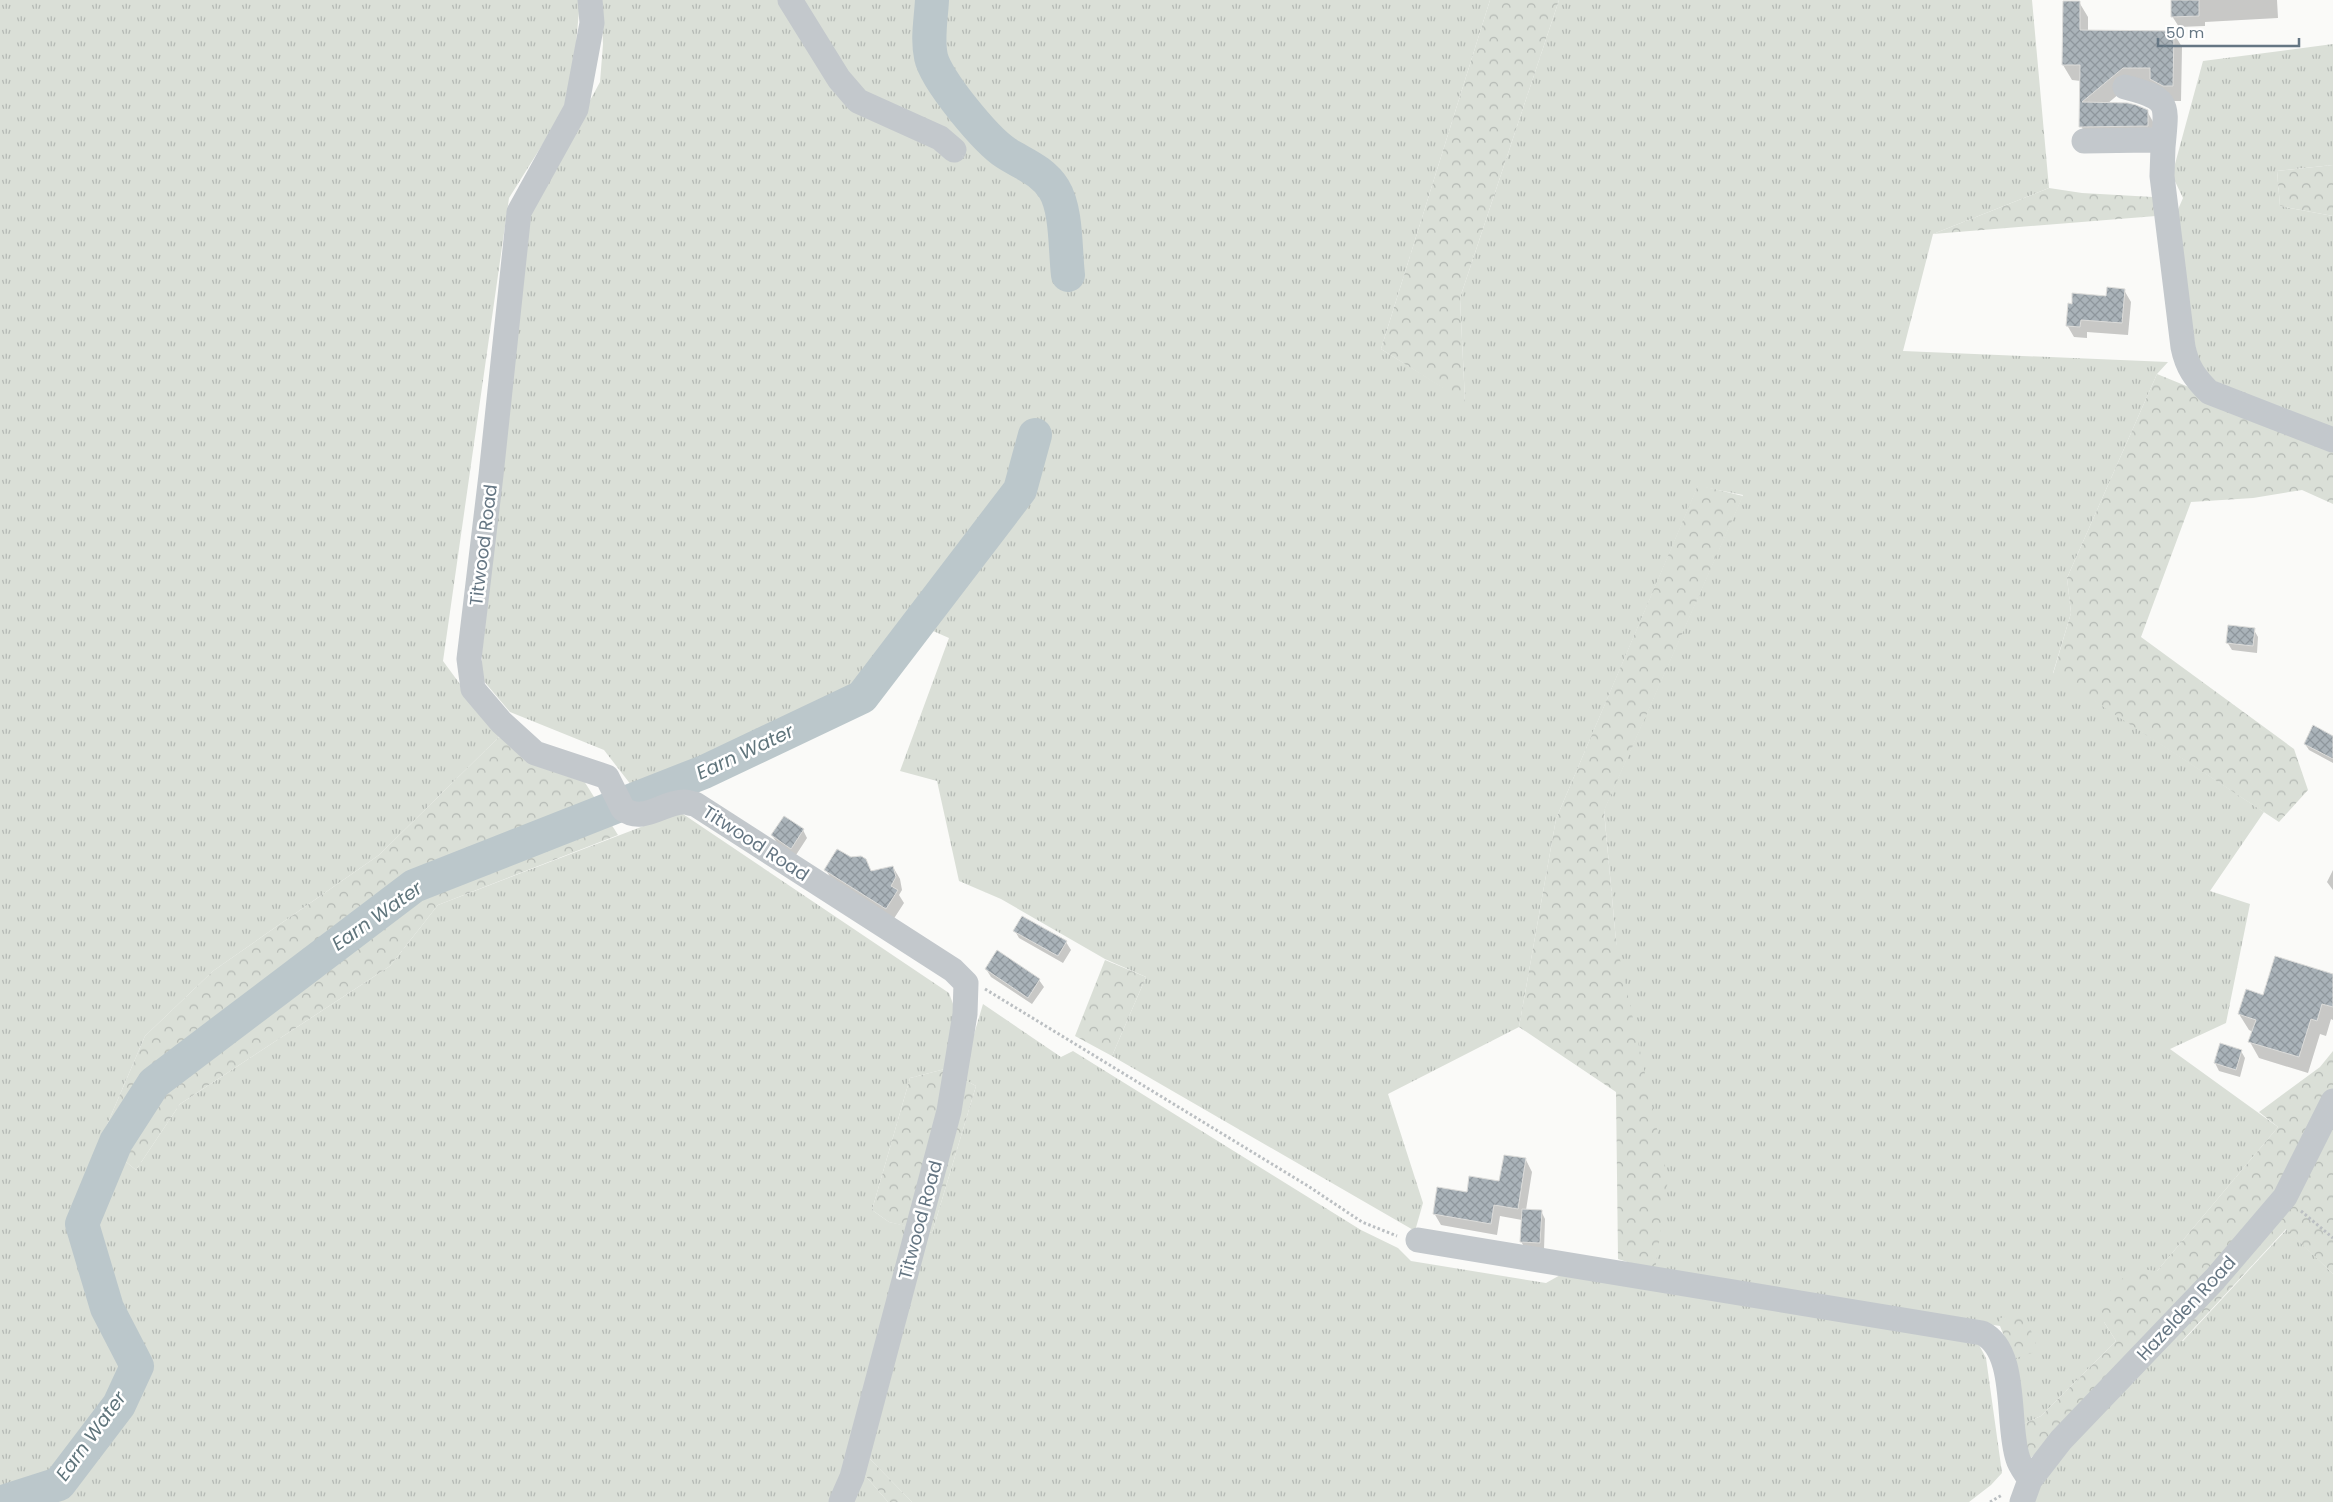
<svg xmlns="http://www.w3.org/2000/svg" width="2333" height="1502" font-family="Poppins,sans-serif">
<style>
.grass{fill:url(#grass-tufts)}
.forest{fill:url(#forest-crowns)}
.shadow{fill:#0003}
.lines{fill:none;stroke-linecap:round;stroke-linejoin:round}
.river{stroke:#bbc7cb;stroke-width:34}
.building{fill:url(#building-cross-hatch);stroke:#dcdcda}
.path{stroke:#bbbfc2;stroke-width:3;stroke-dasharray:2.5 2.5;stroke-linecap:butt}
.minor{stroke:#c3c8cc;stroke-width:25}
.labels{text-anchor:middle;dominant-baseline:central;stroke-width:5;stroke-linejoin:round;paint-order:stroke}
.street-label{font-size:18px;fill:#657683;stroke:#fff}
.water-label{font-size:19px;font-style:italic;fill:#60757c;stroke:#fff}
</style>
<defs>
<pattern id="grass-tufts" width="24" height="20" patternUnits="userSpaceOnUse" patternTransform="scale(1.25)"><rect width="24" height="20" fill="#dadfd7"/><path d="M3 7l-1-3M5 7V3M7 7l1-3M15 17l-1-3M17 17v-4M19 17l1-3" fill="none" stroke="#b4b9b4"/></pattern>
<pattern id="forest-crowns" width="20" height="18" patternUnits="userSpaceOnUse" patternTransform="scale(1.25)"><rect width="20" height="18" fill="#dadfd7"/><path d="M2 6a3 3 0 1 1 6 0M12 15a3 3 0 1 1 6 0" fill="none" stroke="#b4b9b4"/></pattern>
<pattern id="building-cross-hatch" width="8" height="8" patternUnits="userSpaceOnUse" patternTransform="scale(1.25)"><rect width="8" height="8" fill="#aab3b9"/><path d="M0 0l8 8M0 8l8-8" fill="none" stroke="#8e969c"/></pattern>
</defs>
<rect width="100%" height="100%" fill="#fafaf8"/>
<path class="grass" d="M0 0H580L571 99 509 198 443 661 499 737 379 855 213 971 145 1036 100 1141 136 1170 180 1104 390 966 438 905 680 812 949 993 956 1012 945 1069 910 1078 872 1210 889 1222 911 1227 847 1466 830 1502H0Z
M601 0H1490L1381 349 1465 401 1460 298 1559 0H2032L2049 188 1933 234 1903 351 2168 362 2157 374 2067 578 2071 613 2053 673 2264 812 2210 891 2250 904 2226 1023 2170 1049 2278 1127 2157 1271 2104 1322 2116 1341 2041 1416 2019 1426 2013 1359 2001 1318 2000 1326 1655 1271 1616 941 1604 810 1743 495 1698 486 1556 819 1519 1027 1388 1094 1423 1203 1415 1231 1112 1056 1146 977 1105 959 1001 899 959 881 937 781 900 771 949 638 924 627 803 731 687 791 645 803 604 750 510 712 482 679V651L531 210 600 82 603 44Z
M2333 44V165L2277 171 2280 206 2333 216V433L2212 380 2197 359 2176 214 2183 198 2172 175 2203 61Z
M983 1004 1061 1057 1073 1051 1361 1230 1398 1248 1411 1261 1546 1283 1562 1274 1978 1343 1986 1358 2002 1473 1991 1485 1969 1502H912L867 1456 924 1231 932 1233 976 1086 961 1078Z
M2287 1229 2333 1274V1502H2020L2163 1336 2183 1341Z
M863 1473 888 1502H851Z"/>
<path class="forest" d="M1490 0H1559L1460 298 1465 402 1381 349Z
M2333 165V216L2280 206 2277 171Z
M2049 188 2082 193 2153 197 2156 216 1933 234Z
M2157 374 2333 446V504L2302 490 2253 498 2191 502 2141 637 2294 749 2308 790 2279 822 2053 674 2071 613 2067 578Z
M1698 485 1743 496 1604 811 1616 941 1668 1179 1655 1271 1618 1259 1616 1092 1519 1027 1556 819Z
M499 737 584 781 618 835 438 905 390 966 180 1104 136 1170 100 1141 145 1036 213 971 379 855Z
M1105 960 1146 977 1112 1056 1075 1036Z
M2333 1051V1274L2286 1229 2182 1341 2150 1334 2030 1459 2019 1426 2041 1416 2116 1341 2104 1322 2100 1301 2133 1268 2157 1271 2278 1127 2259 1112 2320 1067Z
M945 1069 976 1086 932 1233 889 1222 872 1210 910 1078Z
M2025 1313 2038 1351 2013 1359 2000 1326V1318Z
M867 1456 912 1502H888L863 1473Z"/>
<path class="shadow" d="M2172 0H2277L2278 18 2205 22V26L2179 27 2172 16Z
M2064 2H2079L2088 17V31L2173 32 2182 47 2181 101H2173L2132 83 2107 104 2147 111 2156 127 2090 142 2081 126V81L2072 80 2063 65Z
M2124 290 2131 302 2128 335 2087 332V338L2074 337 2067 325 2107 298Z
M2254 630 2258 637 2257 653 2232 650 2227 642Z
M2333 737V763L2309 750 2305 744Z
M803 830 807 838 796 855 777 843 772 835Z
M850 859 865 860 872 872 893 867 900 879 902 890 899 895 904 903 893 920 833 882 826 870Z
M2333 870V890L2327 882Z
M1015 931 1066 942 1071 950 1063 963 1019 938Z
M986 969 1039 980 1044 987 1032 1004 991 977Z
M2333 975V1020L2331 1019 2326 1036 2320 1034 2308 1073 2259 1058 2250 1042 2253 1032 2249 1030 2239 1014 2264 996Z
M2241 1051 2245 1058 2240 1077 2219 1071 2215 1063Z
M1526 1160 1532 1172 1526 1210 1541 1211 1545 1219 1544 1250 1525 1249 1521 1241 1522 1220 1500 1216 1497 1235 1441 1225 1434 1213 1468 1193 1500 1183Z"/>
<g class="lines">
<path class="river" d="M932 0C931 19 927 39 931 57 936 80 986 140 1006 153 1023 164 1042 170 1054 189 1067 210 1065 250 1068 275
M3 1502 59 1484 119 1405 137 1366 107 1308 82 1224 116 1142 154 1083 414 886 704 772 862 697 1020 490 1035 435"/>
</g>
<path class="building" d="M2171 0H2199V16L2171 17Z
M2063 1H2080V30L2174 31 2173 86H2163L2150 79V68H2123L2082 102 2128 103 2136 105 2148 110V126L2079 127 2080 65H2062Z
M2107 287 2125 289 2122 323 2081 320 2080 327 2066 326 2068 303 2072 304V293L2106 296Z
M2228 625 2255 628 2253 646 2226 643Z
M2313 725 2333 736V759L2304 744Z
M784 816 804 829 791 849 771 835Z
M837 849 851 857 861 856 866 859 871 871 893 866 896 877 891 886 898 890 886 909 824 870Z
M1022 916 1067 941 1058 956 1013 931Z
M997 950 1040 979 1028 998 985 969Z
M2275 956 2333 974V1007L2322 1004 2317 1021 2311 1019 2299 1057 2248 1042 2256 1020 2238 1014 2246 989 2263 995Z
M2220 1043 2242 1050 2236 1070 2214 1063Z
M1504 1155 1526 1158 1518 1209 1494 1205 1491 1224 1433 1214 1437 1187 1467 1192 1469 1176 1499 1181Z
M1522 1209 1542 1210 1540 1243 1520 1242Z"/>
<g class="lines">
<path class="path" d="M985 989 1308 1186 1362 1222 1397 1236
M2301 1211 2333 1238
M1990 1502 2002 1495"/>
<path class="minor" d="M590 0 592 23 576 109 519 212 491 475 469 659 473 689 501 722 535 753 607 777 623 809C643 824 663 802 684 802 687 802 692 804 695 804L953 970 966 983 965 1014 949 1111 852 1477 841 1502
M790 0 839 79 858 101 940 138 954 150
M2125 87C2171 99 2167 103 2163 147
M2084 141 2150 140 2157 141 2163 147 2162 176 2183 347C2187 367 2195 378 2209 392L2333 440
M1418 1240 1982 1333C2019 1351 2006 1425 2018 1459 2020 1466 2026 1473 2030 1480
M2022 1502 2030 1480 2061 1440 2215 1279 2285 1197 2333 1101"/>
</g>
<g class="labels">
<g class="street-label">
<text transform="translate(483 545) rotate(-83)">Titwood Road</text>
<text transform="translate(756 843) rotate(33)">Titwood Road</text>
<text transform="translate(920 1220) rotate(-75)">Titwood Road</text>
<text transform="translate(2186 1308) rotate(-47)">Hazelden Road</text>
</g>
<g class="water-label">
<text transform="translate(745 752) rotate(-25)">Earn Water</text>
<text transform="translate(377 916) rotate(-35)">Earn Water</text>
<text transform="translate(91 1436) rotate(-54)">Earn Water</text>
</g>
</g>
<path d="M2158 38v8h141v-8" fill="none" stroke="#657683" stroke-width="2.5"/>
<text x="2166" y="38" font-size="15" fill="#657683" stroke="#ffffff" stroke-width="4" paint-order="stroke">50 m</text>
</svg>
